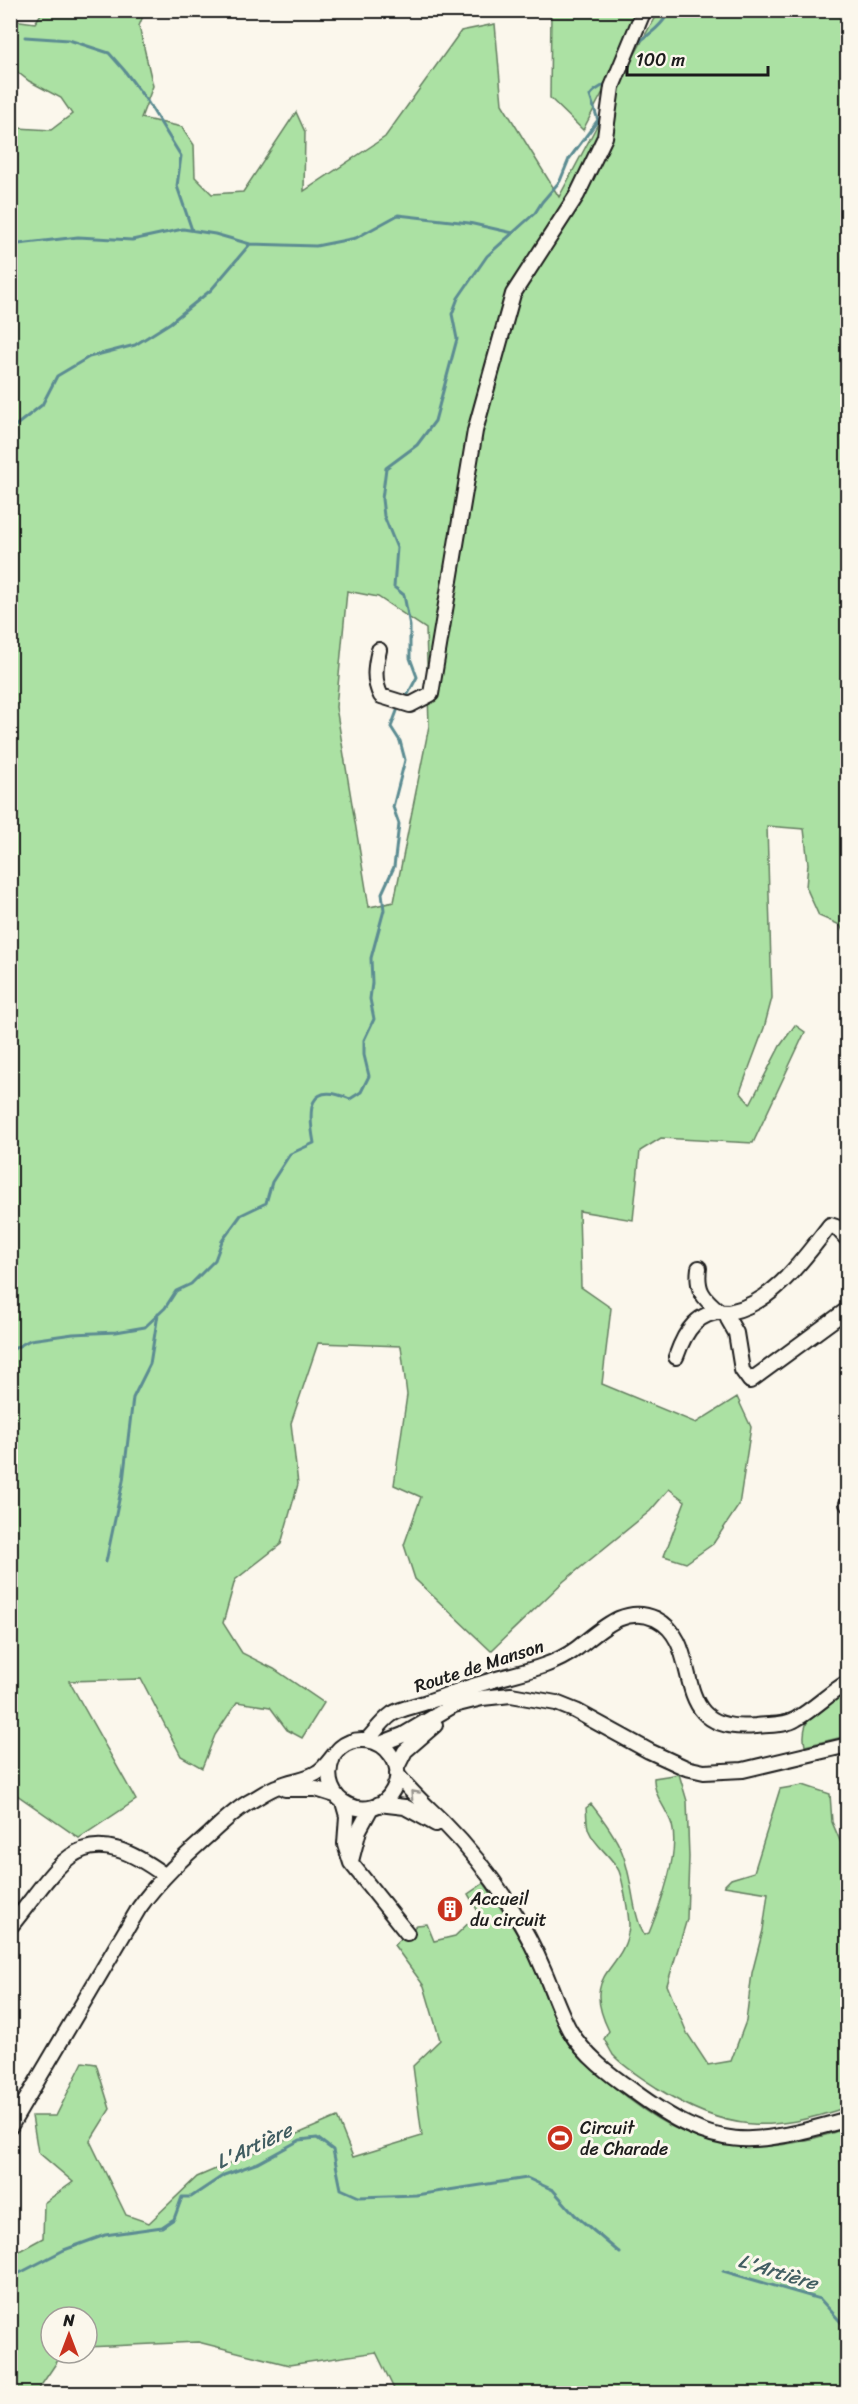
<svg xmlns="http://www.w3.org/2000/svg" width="858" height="2404" font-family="Sriracha,sans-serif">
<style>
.green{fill:#abe1a3;stroke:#647e60;stroke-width:1.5;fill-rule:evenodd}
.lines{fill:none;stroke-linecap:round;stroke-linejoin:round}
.stream{stroke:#5c8c92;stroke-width:3}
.minor-casing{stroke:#1c1c1c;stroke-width:18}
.minor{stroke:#fbf7ec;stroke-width:14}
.oneway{stroke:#97948e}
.labels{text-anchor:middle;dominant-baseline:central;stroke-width:6;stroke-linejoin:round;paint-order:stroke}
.street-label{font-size:18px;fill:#1c1c1c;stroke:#fbf7ec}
.poi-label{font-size:18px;fill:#1c1c1c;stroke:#fbf7ec;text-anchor:start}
.water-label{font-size:20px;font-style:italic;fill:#415d61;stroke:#fbf7ec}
</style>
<rect width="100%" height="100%" fill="#fbf7ec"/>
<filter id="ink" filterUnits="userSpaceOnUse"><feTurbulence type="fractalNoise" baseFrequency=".0167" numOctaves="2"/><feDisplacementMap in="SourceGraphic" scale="12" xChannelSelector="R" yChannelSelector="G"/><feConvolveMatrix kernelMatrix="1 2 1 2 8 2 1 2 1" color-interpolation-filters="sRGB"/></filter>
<g filter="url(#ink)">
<path class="green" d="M43 11H145L139 26 153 86 141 118 182 127 194 145 195 177 212 194 243 192 296 112 305 132 304 191 385 137 461 31 495 24 502 104 559 197 658 11H848L847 939 840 925 819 916 806 887 808 864 804 829 767 826 772 998 764 1028 740 1092 750 1104 780 1046 795 1025 805 1032 753 1143 661 1138 640 1151 633 1220 579 1211 581 1287 611 1308 602 1384 696 1423 737 1397 751 1427 739 1505 713 1544 686 1563 664 1556 685 1501 669 1489 650 1511 564 1581 491 1651 415 1579 404 1545 421 1497 394 1485 407 1395 401 1346 318 1343 291 1423 298 1484 281 1544 235 1580 223 1623 242 1653 274 1669 324 1703 302 1738 287 1730 270 1707 237 1702 215 1735 202 1768 181 1756 141 1679 69 1681 136 1800 79 1838 10 1790V136L18 128 51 130 72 114 61 98 29 81 11 67 10 18 13 20 35 23ZM347 591 378 597 426 629 429 726 394 902 369 907 336 707Z
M551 11H645L583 130 550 98Z
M847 1685V1736L805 1746C798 1715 826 1700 847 1685Z
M679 1774 687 1801 689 1857 687 1919 667 1985 687 2033 708 2065 731 2061 746 2021 752 1973 763 1930 768 1893 724 1886 731 1879 754 1872 780 1789 803 1785 830 1794 832 1822 847 1857V2107C770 2133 726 2132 657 2088 643 2079 624 2067 613 2055 610 2050 607 2044 604 2039L609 2031C579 1970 625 1973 629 1926 629 1915 623 1881 619 1871 612 1856 595 1846 589 1831 586 1824 587 1815 586 1808L591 1804C603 1819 615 1835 622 1852 633 1879 631 1909 644 1935L649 1933C660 1906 680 1854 672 1825 667 1809 653 1795 654 1778Z
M484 1883C498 1904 513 1926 525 1948 541 1978 548 2012 566 2040 578 2059 598 2073 615 2088 693 2153 753 2161 847 2128V2393H396L376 2352 289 2365 198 2342 87 2347V2317H51V2353H63L36 2393H11L10 2256 43 2238 44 2203 73 2182 38 2152 32 2116H56L83 2062 96 2064 110 2109 90 2141 126 2215 149 2223 197 2177 337 2117 353 2157 422 2136 413 2066 440 2040 424 1986 394 1945 417 1925 427 1924 434 1941 455 1936 479 1913 468 1894Z"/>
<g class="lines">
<path class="stream" d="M25 37 69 40 109 53 124 70 147 101 181 156 177 186 192 230
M636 44C650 34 662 26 670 10
M10 245 78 237 132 240 183 229 215 234 250 244 316 246 356 238 398 215 469 223 513 233
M10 430 42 405 57 376 89 357 135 345 170 323 211 290 250 244
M407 696 417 677 410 658V626L404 595 394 587 397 548 384 516 382 499 386 468 417 445 435 421 457 339 452 314 458 298 487 256 535 213 542 202 560 181 569 159 598 120 590 96C594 88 603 88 608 81
M10 1351 30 1340 73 1334 116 1332 145 1327 165 1308 176 1291 191 1284 215 1260 222 1241 241 1215 266 1203 272 1182 290 1154 314 1143C308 1111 307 1080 350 1099L361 1092 369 1076 364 1055V1040L374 1019 370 999 372 983 371 958 384 910 382 893 394 867 399 824 393 807 405 760 400 741 391 727 397 711
M106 1562 123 1481 133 1398 150 1364 158 1314
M723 2271 820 2299 848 2330
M10 2278 64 2250 105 2235 162 2227 174 2219 182 2197H191L224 2175 258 2163 300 2140 317 2138 333 2150 341 2189 359 2197 416 2195 527 2178 553 2190 575 2215 620 2253"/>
<defs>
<path id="minor" d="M379 650C375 667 373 680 381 696L410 705 431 694 475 431 513 294 577 195 605 137 612 87 644 10
M848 1240 836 1227 830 1225C804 1258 773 1304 729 1312L728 1319 736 1333 742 1370 750 1381 848 1309
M699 1268C696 1290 703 1298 719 1311
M676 1357C685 1331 698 1309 729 1312
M847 1504H848
M367 1740C375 1732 382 1721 392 1714 402 1708 416 1706 427 1702 445 1696 464 1688 483 1683 514 1673 549 1669 576 1649 600 1631 624 1604 656 1619 708 1645 663 1735 756 1726 769 1724 785 1726 796 1719 814 1709 829 1693 848 1682
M380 1744 403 1735 454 1705 482 1698 511 1695 556 1703 576 1711 649 1751 686 1768 704 1772 743 1770 848 1745
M397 1767 405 1751 435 1725
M397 1774C411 1793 428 1807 444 1823 469 1848 490 1875 509 1904 523 1926 535 1949 545 1973 553 1992 560 2013 570 2031 585 2056 609 2074 632 2090 717 2153 750 2147 848 2119
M285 1789H316L335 1795
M343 1802 347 1816 345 1844 351 1863 407 1933
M379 1804 405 1807 436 1824
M351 1861 359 1830 371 1808
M10 1927C61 1865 78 1812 164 1875
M10 2127 139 1908C160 1878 185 1856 212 1832 224 1821 236 1809 251 1801 260 1796 269 1789 279 1786 291 1780 307 1780 318 1772 327 1766 332 1756 340 1748 355 1735 380 1738 391 1755 399 1766 399 1779 393 1790 373 1828 314 1803 333 1757"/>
</defs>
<use href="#minor" class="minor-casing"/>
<use href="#minor" class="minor"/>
</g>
<defs><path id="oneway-chevron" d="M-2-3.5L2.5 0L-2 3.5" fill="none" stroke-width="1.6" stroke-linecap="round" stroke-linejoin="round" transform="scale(1.5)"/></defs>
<use class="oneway" href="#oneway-chevron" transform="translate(414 1794) rotate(-133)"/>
</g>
<defs>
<symbol id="building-disc" viewBox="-11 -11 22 22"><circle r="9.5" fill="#c8321e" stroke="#fbf7ec"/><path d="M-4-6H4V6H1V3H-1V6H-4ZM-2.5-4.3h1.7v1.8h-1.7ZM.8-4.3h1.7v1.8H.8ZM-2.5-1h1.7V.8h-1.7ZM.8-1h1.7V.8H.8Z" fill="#fff"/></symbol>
<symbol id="stadium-disc" viewBox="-11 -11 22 22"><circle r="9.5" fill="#c8321e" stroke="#fbf7ec"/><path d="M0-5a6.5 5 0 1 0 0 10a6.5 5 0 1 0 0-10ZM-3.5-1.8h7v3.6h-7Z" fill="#fff"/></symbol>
</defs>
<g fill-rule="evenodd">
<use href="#building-disc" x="435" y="1894" width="30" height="30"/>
<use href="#stadium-disc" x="545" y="2123" width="30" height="30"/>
</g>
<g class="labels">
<g class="street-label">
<text transform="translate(479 1666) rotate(-18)">Route de Manson</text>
</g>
<g class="poi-label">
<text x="470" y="1899">Accueil<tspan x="470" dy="21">du circuit</tspan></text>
<text x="580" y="2128">Circuit<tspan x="580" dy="21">de Charade</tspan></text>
</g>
<g class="water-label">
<text transform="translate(254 2146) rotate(-25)">L'Artière</text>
<text transform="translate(778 2272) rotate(17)">L'Artière</text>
</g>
</g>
<rect width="858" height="2404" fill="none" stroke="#fbf7ec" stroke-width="36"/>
<rect x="18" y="18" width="822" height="2368" fill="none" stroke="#1c1c1c" stroke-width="2" filter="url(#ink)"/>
<g transform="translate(69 2335)"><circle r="28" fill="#fbf7ec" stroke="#a29f99" stroke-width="1.5"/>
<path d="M0-4.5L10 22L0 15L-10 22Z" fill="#c8321e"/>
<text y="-9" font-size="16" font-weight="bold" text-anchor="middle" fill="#1c1c1c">N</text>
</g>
<path d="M627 66v9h141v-9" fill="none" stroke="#1c1c1c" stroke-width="3"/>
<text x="636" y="66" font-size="18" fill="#1c1c1c" stroke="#fbf7ec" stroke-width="4.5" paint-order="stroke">100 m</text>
</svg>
